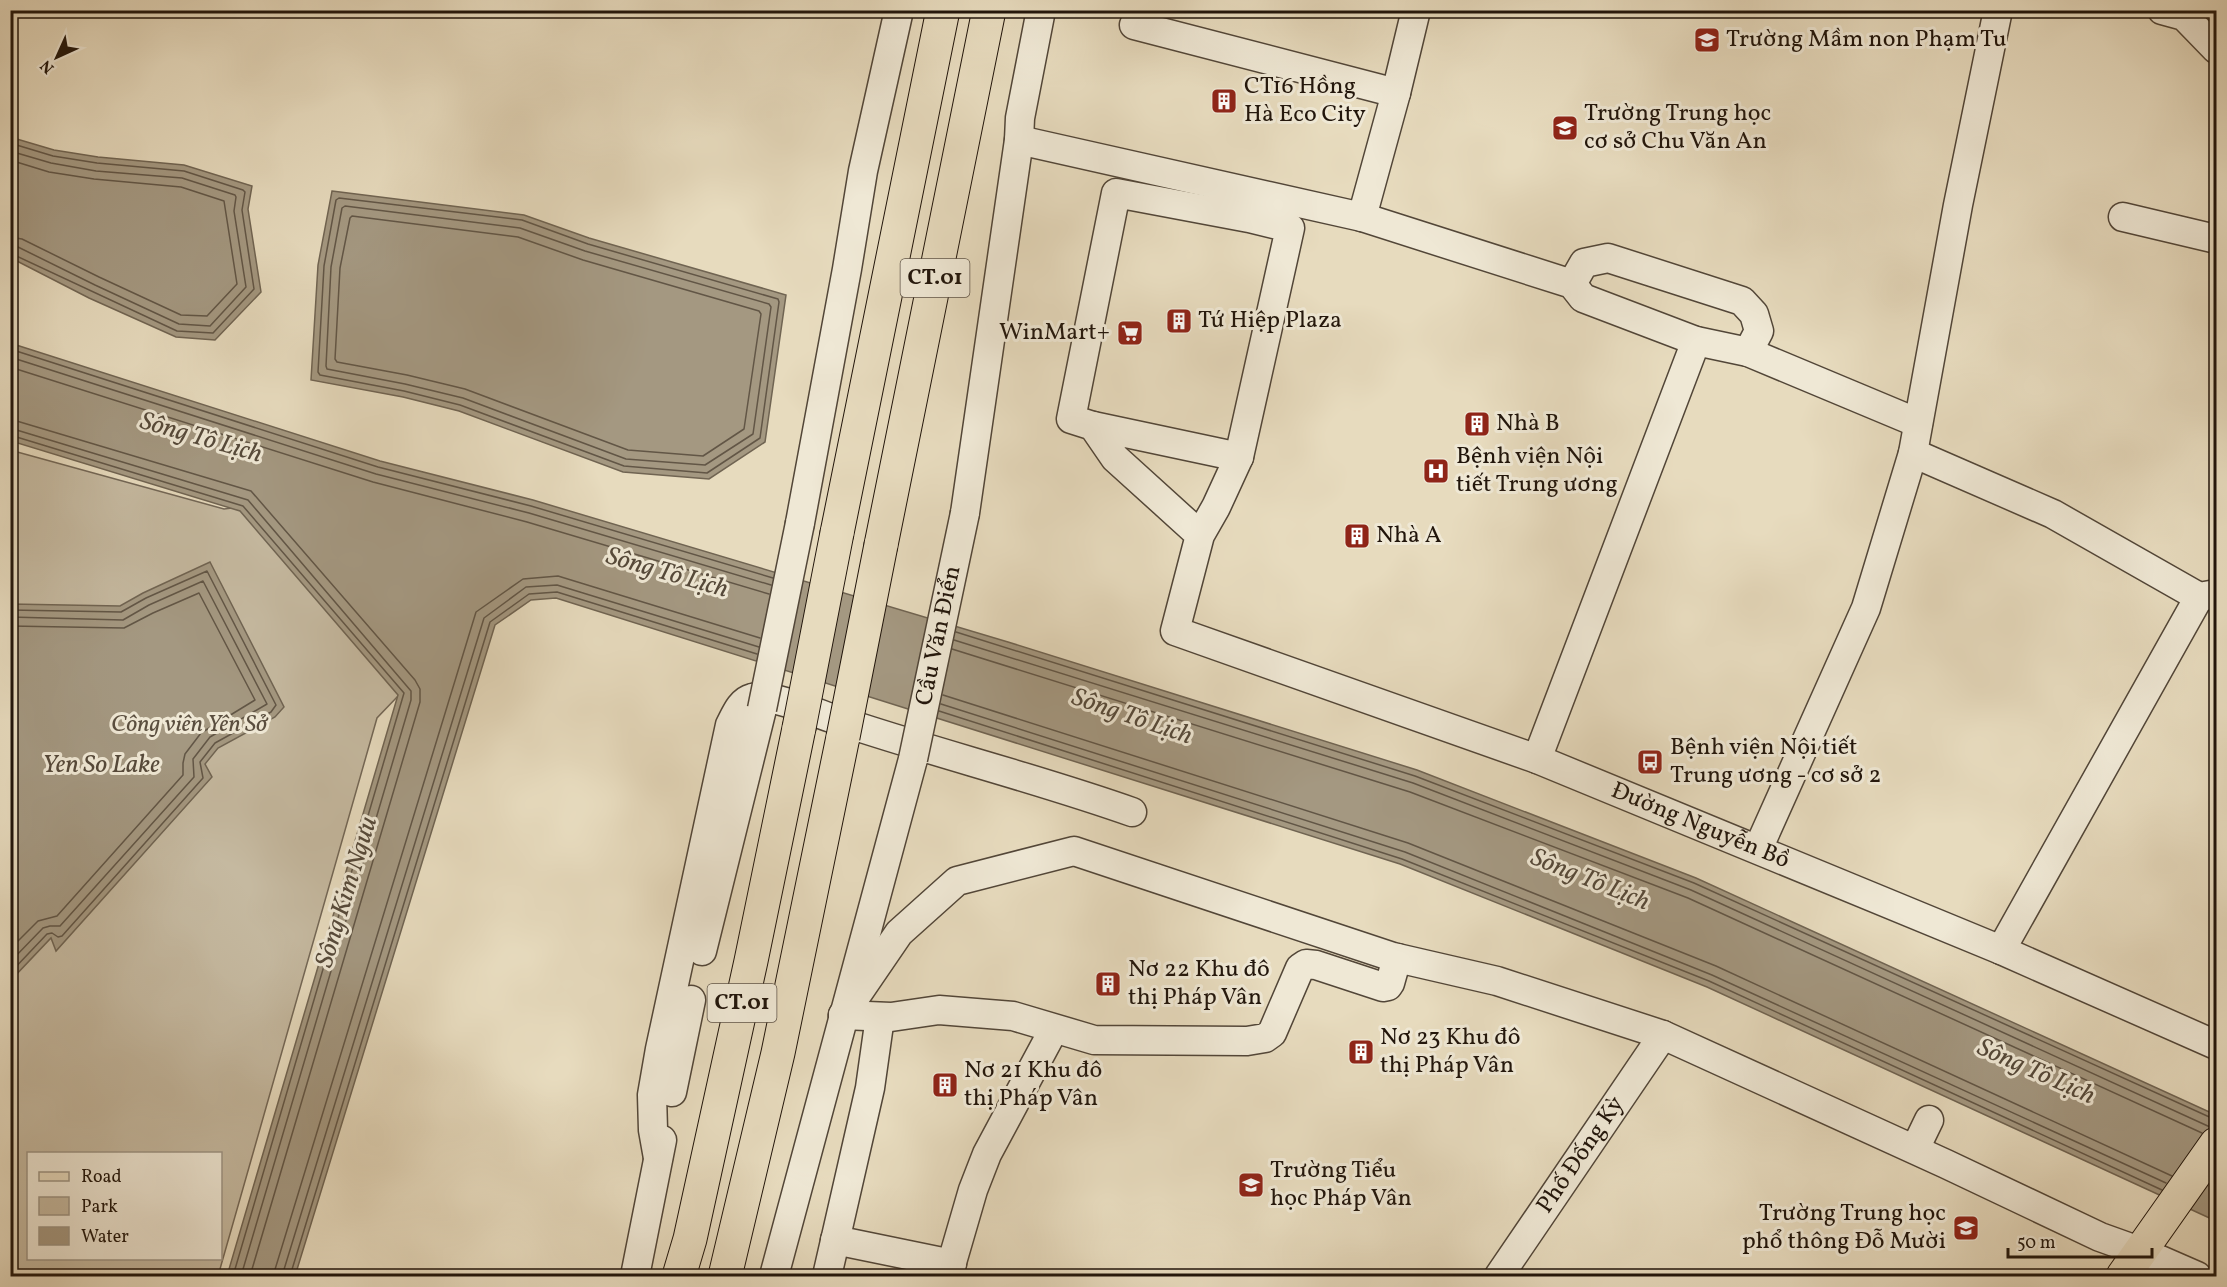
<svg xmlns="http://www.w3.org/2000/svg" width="2227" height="1287" font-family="Vollkorn,serif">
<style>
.green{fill:#c5b9a0;stroke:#736756;stroke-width:1.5;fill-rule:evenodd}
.water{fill:#a49881;stroke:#706452;stroke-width:1.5}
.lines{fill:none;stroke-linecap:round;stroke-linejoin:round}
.shore{stroke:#625646;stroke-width:1.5}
.minor-casing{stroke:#524638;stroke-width:31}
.major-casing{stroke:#21150b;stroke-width:35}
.highway-casing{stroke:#21150b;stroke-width:35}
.minor{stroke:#efe8d5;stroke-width:28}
.major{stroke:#e7dbbe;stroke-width:33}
.highway{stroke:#e7dbbe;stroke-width:33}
.minor-bridge-casing{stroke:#524638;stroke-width:31;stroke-linecap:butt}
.highway-bridge-casing{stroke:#21150b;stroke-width:35;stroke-linecap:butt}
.minor-bridge{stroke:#efe8d5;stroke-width:28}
.highway-bridge{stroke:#e7dbbe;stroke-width:33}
.labels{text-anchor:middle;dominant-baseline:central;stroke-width:6;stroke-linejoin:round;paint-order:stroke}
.shield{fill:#efe8d5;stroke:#5f5448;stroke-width:1.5}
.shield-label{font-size:22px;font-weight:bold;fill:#21150b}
.poi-label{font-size:24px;fill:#21150b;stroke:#efe8d5;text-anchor:start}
.street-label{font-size:24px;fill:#21150b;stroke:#efe8d5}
.park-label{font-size:24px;font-style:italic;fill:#5a4e3f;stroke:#efe8d5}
.water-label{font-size:26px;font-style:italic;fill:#55493a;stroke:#efe8d5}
</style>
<rect width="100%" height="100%" fill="#e7dbbe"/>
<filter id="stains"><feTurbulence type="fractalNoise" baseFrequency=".00333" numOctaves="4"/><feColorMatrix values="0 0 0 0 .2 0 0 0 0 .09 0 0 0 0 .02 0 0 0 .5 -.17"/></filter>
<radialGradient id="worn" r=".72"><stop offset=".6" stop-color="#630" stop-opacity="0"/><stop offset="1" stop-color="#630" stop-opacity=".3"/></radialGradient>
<path class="green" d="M10 450 224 509 240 507 399 695 377 718 218 1276H11ZM28 1154H220V1258H28Z"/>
<path class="water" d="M10 137 54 150 98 157 184 165 252 186 248 209 261 292 215 340 176 337 89 298 11 258Z
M332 191 524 215 589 238 786 295 765 442 709 479 623 472 459 411 403 397 311 380 318 265Z
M10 343 380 461 533 500 1008 642 1417 770 1696 878 2216 1115V1221L1707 987 1400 864 556 598 531 600 495 625 295 1276H227L398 695 240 511 11 441Z
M210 562 284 707 275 717 218 748 205 764 212 777 56 951 51 938 11 980V604L120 606 143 593Z"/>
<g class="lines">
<path class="shore" d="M10 143 53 156 97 163 184 171 243 190 245 192 242 210 254 289 213 333 177 331 10 253
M10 151 51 163 96 171 182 178 235 195 236 197 234 211 246 287 210 326 179 324 95 285 18 247 10 246
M10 160 49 172 94 179 181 187 224 201 237 284 207 316 181 315 99 277 22 239 10 237
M339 198 522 220 588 244 778 299 779 302 760 438 707 473 624 466 460 405 404 391 320 375 318 372 324 266 336 200Z
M345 206 520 228 585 251 769 304 771 307 753 434 705 465 626 459 463 398 405 384 327 369 326 366 331 267 342 208Z
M352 216 518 237 583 260 759 311 761 314 744 429 703 456 628 450 465 389 407 375 337 362 335 359 340 268 350 218Z
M10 349 378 467 531 506 773 578
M10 357 376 474 529 513 771 585
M10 367 373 482 527 522 769 594
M10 419 251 491 415 680 420 689V702L250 1276
M10 428 248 500 411 691V700L241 1276
M10 435 243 506 404 693 233 1276
M10 610 121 612 146 598 207 571 276 705 271 712 215 743 200 762 203 778 62 936 58 937 52 933 47 934 10 973
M10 617 123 620 149 605 203 581 267 704 210 737 193 759 194 777 60 926H50L43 928 10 962
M10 626 124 628 153 613 199 593 255 700 201 733 185 754 183 763V775L57 916 38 921 10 949
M956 632 1415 776 1694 883 2216 1120
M954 640 1413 783 1691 890 2210 1127
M952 649 1410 792 1688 898 2202 1133
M943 695 1408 843 1716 966 2172 1176
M941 704 1405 852 1712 975 2166 1183
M939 711 1402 859 1709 981 2162 1190
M273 1276 476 612 523 579 558 576 760 638
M282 1276 484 618 526 587 557 585 759 647
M290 1276 490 622 529 594 557 592 757 654"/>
<defs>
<g id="minor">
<path d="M2162 10 2184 16 2216 49"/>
<path d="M1134 25 1396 93"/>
<path d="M1019 140 1362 217 1572 284 1583 298 1696 341 1748 352 1918 423"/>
<path d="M1362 217 1396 93 1416 10"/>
<path d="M2123 217 2216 239"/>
<path d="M1572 284 1584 263 1608 258 1742 301 1754 314 1759 331 1748 352"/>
<path d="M1093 426 1239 457"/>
<path d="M1913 453 2053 514 2199 597 2216 594"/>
<path d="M965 513 1019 140 1020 118 1041 10"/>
<path d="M800 523 847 269 863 171 899 10"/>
<path id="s1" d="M1200 535 1115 458 1093 426 1071 419 1116 193 1249 218 1290 228 1239 457 1216 507 1200 535 1175 631 1537 759 2001 950 2216 1045"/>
<path d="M1537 759 1696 341"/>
<path d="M1758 849 1866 608 1913 453 1958 205 1998 10"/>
<path d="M2001 950 2199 597"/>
<path d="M702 951 762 709"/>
<path d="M843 1015 899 933 957 881 1074 851 1393 957 1497 981 1663 1035 1946 1164 2100 1237 2142 1252 2197 1276"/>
<path d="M843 1015 891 1017 939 1010 1013 1016 1094 1040 1247 1041 1265 1038 1272 1033 1300 968 1306 964 1316 965 1383 987 1388 986 1390 983 1397 958"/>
<path d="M672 1092 691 1000"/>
<path d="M1915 1149 1929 1120"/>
<path d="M658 1158 653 1130 652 1095 660 1049 730 725C735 716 740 701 752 698 769 693 814 712 831 718 931 752 1033 777 1132 812"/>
<path d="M835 1240 952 1264"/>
<path d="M635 1276 662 1140"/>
<path d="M774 1276 913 759"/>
<path d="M827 1276 870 1088 880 1017"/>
<path d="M948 1276 973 1190 987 1154 1054 1029"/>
<path id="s2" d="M1499 1276 1663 1035"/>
</g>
<path id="major" d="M2123 1276 2216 1144"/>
<path id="highway" d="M837 533 943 10
M881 545 989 10
M679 1276 690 1239 751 961 799 728
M725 1276 778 1053 843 737"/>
</defs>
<use href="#minor" class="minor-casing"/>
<use href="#major" class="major-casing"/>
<use href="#highway" class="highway-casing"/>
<use href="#minor" class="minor"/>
<use href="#major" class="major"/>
<use href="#highway" class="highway"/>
<defs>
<g id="minor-bridge">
<path d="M762 709 800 523"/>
<path id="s3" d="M913 759 965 513"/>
</g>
<path id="highway-bridge" d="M799 728 837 533
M843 737 881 545"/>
</defs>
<use href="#minor-bridge" class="minor-bridge-casing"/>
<use href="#highway-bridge" class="highway-bridge-casing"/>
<use href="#minor-bridge" class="minor-bridge"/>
<use href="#highway-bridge" class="highway-bridge"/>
</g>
<defs>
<symbol id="school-square" viewBox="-11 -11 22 22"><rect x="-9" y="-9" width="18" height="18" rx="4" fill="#8f2418" stroke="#efe8d5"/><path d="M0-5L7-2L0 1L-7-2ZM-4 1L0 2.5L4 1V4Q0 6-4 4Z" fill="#fff"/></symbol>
<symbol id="building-square" viewBox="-11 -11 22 22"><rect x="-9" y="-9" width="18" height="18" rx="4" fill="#8f2418" stroke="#efe8d5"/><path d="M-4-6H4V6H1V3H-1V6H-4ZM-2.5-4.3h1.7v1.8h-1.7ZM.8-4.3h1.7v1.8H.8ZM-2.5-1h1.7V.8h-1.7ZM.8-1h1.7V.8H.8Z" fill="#fff"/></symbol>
<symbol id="supermarket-square" viewBox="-11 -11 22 22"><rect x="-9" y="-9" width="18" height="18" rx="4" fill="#8f2418" stroke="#efe8d5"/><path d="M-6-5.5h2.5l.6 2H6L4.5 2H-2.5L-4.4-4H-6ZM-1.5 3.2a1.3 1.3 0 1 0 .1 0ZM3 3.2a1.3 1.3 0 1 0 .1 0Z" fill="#fff"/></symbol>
<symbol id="hospital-square" viewBox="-11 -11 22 22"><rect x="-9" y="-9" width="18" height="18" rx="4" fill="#8f2418" stroke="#efe8d5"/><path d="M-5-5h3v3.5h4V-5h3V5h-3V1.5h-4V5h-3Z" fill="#fff"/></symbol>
<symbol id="bus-square" viewBox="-11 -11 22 22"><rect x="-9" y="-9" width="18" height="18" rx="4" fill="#8f2418" stroke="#efe8d5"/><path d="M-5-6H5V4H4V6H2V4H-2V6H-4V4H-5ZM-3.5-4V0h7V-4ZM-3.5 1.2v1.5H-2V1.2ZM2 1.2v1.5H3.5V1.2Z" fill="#fff"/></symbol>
</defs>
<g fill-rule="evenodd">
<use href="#school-square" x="1692" y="25" width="30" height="30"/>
<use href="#building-square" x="1209" y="86" width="30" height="30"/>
<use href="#school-square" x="1550" y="113" width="30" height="30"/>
<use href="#building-square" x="1164" y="306" width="30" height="30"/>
<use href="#supermarket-square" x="1115" y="318" width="30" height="30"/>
<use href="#building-square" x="1462" y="409" width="30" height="30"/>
<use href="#hospital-square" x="1421" y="456" width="30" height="30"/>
<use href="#building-square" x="1342" y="521" width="30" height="30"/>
<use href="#bus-square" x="1635" y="747" width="30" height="30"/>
<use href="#building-square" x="1093" y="969" width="30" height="30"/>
<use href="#building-square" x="1346" y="1037" width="30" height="30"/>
<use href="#building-square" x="930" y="1070" width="30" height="30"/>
<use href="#school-square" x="1236" y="1170" width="30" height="30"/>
<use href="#school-square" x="1951" y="1213" width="30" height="30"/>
</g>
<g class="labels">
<g class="shield">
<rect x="900.5" y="259" width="69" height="38" rx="4.5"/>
<rect x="707.5" y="984" width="69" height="38" rx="4.5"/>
</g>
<g class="shield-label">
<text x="935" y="278">CT.01</text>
<text x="742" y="1003">CT.01</text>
</g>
<g class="poi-label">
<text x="1726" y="40">Trường Mầm non Phạm Tu</text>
<text x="1244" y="87">CT16 Hồng<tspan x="1244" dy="28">Hà Eco City</tspan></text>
<text x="1584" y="114">Trường Trung học<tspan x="1584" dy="28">cơ sở Chu Văn An</tspan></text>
<text x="1198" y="321">Tứ Hiệp Plaza</text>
<text x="1110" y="333" text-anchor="end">WinMart+</text>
<text x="1496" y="424">Nhà B</text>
<text x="1456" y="457">Bệnh viện Nội<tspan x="1456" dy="28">tiết Trung ương</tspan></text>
<text x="1376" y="536">Nhà A</text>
<text x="1670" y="748">Bệnh viện Nội tiết<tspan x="1670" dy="28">Trung ương - cơ sở 2</tspan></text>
<text x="1128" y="970">Nơ 22 Khu đô<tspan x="1128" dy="28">thị Pháp Vân</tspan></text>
<text x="1380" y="1038">Nơ 23 Khu đô<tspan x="1380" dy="28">thị Pháp Vân</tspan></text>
<text x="964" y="1071">Nơ 21 Khu đô<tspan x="964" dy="28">thị Pháp Vân</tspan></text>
<text x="1270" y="1171">Trường Tiểu<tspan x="1270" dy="28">học Pháp Vân</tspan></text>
<text x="1946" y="1214" text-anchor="end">Trường Trung học<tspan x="1946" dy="28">phổ thông Đỗ Mười</tspan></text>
</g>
<g class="street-label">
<text stroke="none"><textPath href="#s3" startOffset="126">Cầu Văn Điển</textPath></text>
<text stroke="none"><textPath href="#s1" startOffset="1566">Đường Nguyễn Bồ</textPath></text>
<text stroke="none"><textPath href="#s2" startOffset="146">Phố Đống Kỳ</textPath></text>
</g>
<g class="park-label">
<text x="189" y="725">Công viên Yên Sở</text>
</g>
<g class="water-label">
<text transform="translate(201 438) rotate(16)">Sông Tô Lịch</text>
<text transform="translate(667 573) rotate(16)">Sông Tô Lịch</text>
<text transform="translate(1132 717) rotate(19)">Sông Tô Lịch</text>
<text x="101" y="765">Yen So Lake</text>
<text transform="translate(1590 880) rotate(22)">Sông Tô Lịch</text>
<text transform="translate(347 892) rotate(-73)">Sông Kim Ngưu</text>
<text transform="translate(2036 1072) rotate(24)">Sông Tô Lịch</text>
</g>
</g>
<rect width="2227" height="1287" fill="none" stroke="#e7dbbe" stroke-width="36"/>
<rect x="12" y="12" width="2203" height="1263" fill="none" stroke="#21150b" stroke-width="3"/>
<rect x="18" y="18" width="2191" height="1251" fill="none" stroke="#21150b" stroke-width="1.5"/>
<rect x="27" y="1152" width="195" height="108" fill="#efe8d5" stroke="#9d9484" stroke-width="1.5"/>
<rect x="39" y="1172" width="30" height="9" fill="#e7dbbe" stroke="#9d9484" stroke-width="1.5"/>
<text x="81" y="1182" font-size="18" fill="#21150b">Road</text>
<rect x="39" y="1197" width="30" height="18" fill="#c5b9a0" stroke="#9d9484" stroke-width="1.5"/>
<text x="81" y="1212" font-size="18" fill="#21150b">Park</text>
<rect x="39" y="1227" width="30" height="18" fill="#a49881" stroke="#9d9484" stroke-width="1.5"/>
<text x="81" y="1242" font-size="18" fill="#21150b">Water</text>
<g transform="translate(57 57) rotate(225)" stroke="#efe8d5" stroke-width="4.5" paint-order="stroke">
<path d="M0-4.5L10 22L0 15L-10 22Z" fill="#21150b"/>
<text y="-9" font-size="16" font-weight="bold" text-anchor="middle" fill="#21150b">N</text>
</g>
<path d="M2008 1248v9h144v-9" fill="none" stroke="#21150b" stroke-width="3"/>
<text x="2017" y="1248" font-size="18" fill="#21150b" stroke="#efe8d5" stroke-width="4.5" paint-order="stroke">50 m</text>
<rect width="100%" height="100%" filter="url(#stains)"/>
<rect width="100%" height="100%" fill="url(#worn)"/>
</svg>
